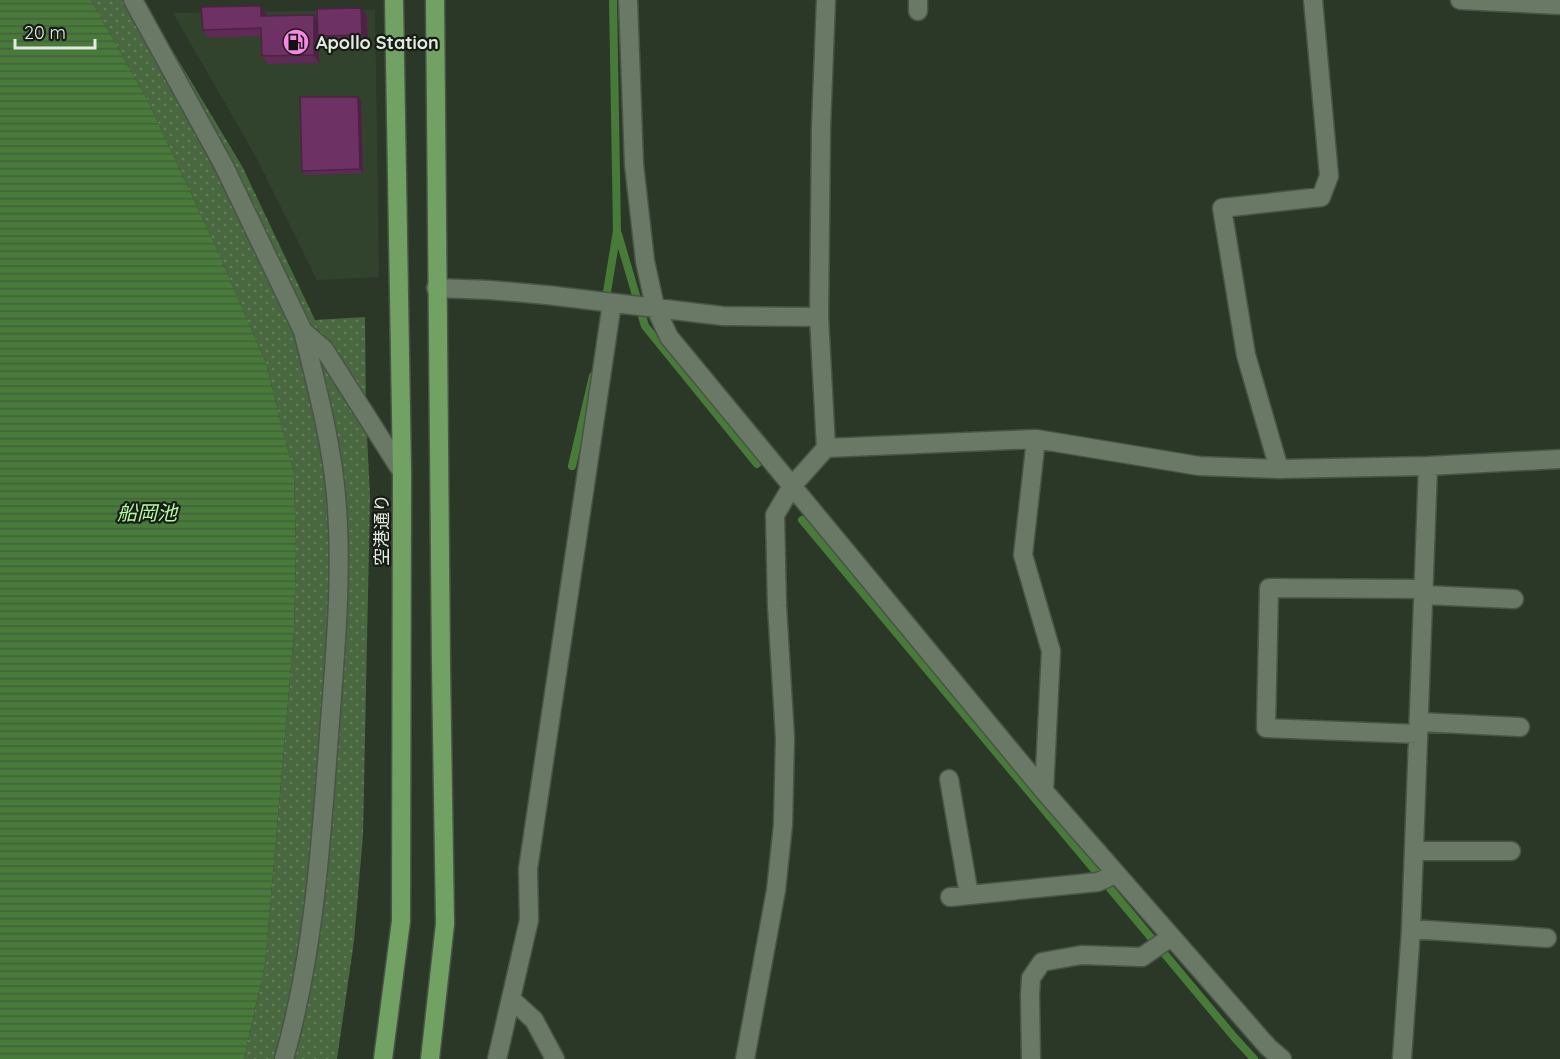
<svg xmlns="http://www.w3.org/2000/svg" width="1560" height="1059" font-family="Quicksand,'Noto Sans JP',sans-serif">
<style>
.built{fill:#32432d}
.grass{fill:url(#grass-dots)}
.water{fill:url(#water-rules)}
.lines{fill:none;stroke-linecap:round;stroke-linejoin:round}
.stream{stroke:#487a39;stroke-width:8}
.minor-casing{stroke:#495446;stroke-width:21}
.highway-casing{stroke:#495446;stroke-width:21}
.minor{stroke:#6a7866;stroke-width:18}
.highway{stroke:#71a263;stroke-width:18}
.wall{fill:#5f2a55}
.shaded-wall{fill:#4d2245}
.building{fill:#6e3163;stroke:#4d2245;stroke-width:1.5}
.labels{text-anchor:middle;dominant-baseline:central;stroke-width:4.5;stroke-linejoin:round;paint-order:stroke}
.poi-label{font-size:18px;font-weight:bold;fill:#e3ebe1;stroke:#171d16;text-anchor:start}
.street-label{font-size:18px;fill:#e3ebe1;stroke:#171d16}
.water-label{font-size:20px;font-style:italic;fill:#b4fa9f;stroke:#171d16}
</style>
<defs>
<pattern id="grass-dots" width="8" height="8" patternUnits="userSpaceOnUse" patternTransform="scale(1.5)"><rect width="8" height="8" fill="#496840"/><path d="M2 2h.1M6 6h.1" fill="none" stroke="#637e5b" stroke-width="1.8" stroke-linecap="round"/></pattern>
<pattern id="water-rules" width="6" height="5" patternUnits="userSpaceOnUse" patternTransform="scale(1.5)"><rect width="6" height="5" fill="#487a39"/><path d="M0 2.5h6" fill="none" stroke="#46603e"/></pattern>
</defs>
<rect width="100%" height="100%" fill="#2b3828"/>
<path class="built" d="M375 10 379 277 317 280 255 155 173 13Z"/>
<path class="grass" d="M91 0H142L242 166 315 320 365 317 366 414 370 497 363 835 354 941 337 1059H244L265 965 294 633 296 549 294 474 266 363 216 247 147 99Z"/>
<path class="water" d="M0 0H91L147 99 216 247 266 363 294 474 296 549 294 633 265 965 244 1059H0Z"/>
<g class="lines">
<path class="stream" d="M618 234 645 326 757 464
M605 304 617 231 613 0
M572 466 593 376
M802 520 1234 1037 1254 1059"/>
<defs>
<path id="minor" d="M133 0 224 166 303 331 324 349 402 472
M628 0 634 164 645 261 655 307 669 337 1044 791 1268 1047 1282 1059
M1460 0 1560 5
M918 11V0
M436 288 490 290 547 295 723 316 819 317
M1036 439 1023 555 1051 651 1044 791
M826 448 1036 439 1199 466 1279 469 1428 466 1560 459
M1279 469 1246 355 1222 208 1321 197 1329 176 1313 0
M1424 595 1514 599
M1419 722 1520 727
M1418 734 1266 728 1269 588 1424 589
M949 779 969 895
M1414 851H1511
M950 897 1098 882 1116 874
M1411 929 1547 938
M511 999 534 1020 555 1059
M284 1059C314 954 321 844 329 735 335 656 343 575 336 495 331 439 316 384 303 331
M497 1059 529 920 528 869 612 303
M745 1059 776 890 783 825 785 738 777 606 775 515 792 486 826 448 819 317 821 128 826 0
M1031 1059 1030 996 1031 978 1042 962 1081 955 1142 957 1171 937
M1402 1059 1411 929 1428 466"/>
<path id="highway" d="M383 1059 401 921 402 472 394 0
M430 1059 445 924 441 666 435 0"/>
</defs>
<use href="#minor" class="minor-casing"/>
<use href="#highway" class="highway-casing"/>
<use href="#minor" class="minor"/>
<use href="#highway" class="highway"/>
</g>
<path class="wall" d="M266 14V16L318 21 367 16 368 43 324 44 319 38V63L267 64 262 56 261 36 209 38 203 30Z
M358 97 361 101 363 173 305 175 302 171Z"/>
<path class="shaded-wall" d="M261 6 266 14 267 24 261 16Z
M361 8 367 16 368 43 362 35Z
M314 15 319 23 318 36 319 38V63L314 55Z
M358 97 361 101 363 173 360 169Z"/>
<path class="building" d="M261 6V16L314 15V55L262 56 261 28 203 30 201 7Z
M361 8 362 35 318 36 317 9Z
M300 97H358L360 169 302 171Z"/>
<defs>
<symbol id="fuel-disc" viewBox="-11 -11 22 22"><circle r="9.5" fill="#fb87e5" stroke="#171d16"/><path d="M-5.5-6h7V0h2V4h1.3V-2.5L3-4.5l.8-.8L6-3V5H2.5V1h-1V6h-7ZM-4.2-4.7v3.2H.2V-4.7Z" fill="#111"/></symbol>
</defs>
<g fill-rule="evenodd">
<use href="#fuel-disc" x="281" y="27" width="30" height="30"/>
</g>
<g class="labels">
<g class="poi-label">
<text x="316" y="42">Apollo Station</text>
</g>
<g class="street-label">
<text transform="translate(381 530) rotate(-90)">空港通り</text>
</g>
<g class="water-label">
<text x="147" y="512">船岡池</text>
</g>
</g>
<path d="M15 39v9h80v-9" fill="none" stroke="#e3ebe1" stroke-width="3"/>
<text x="24" y="39" font-size="18" fill="#e3ebe1" stroke="#171d16" stroke-width="4.5" paint-order="stroke">20 m</text>
</svg>
